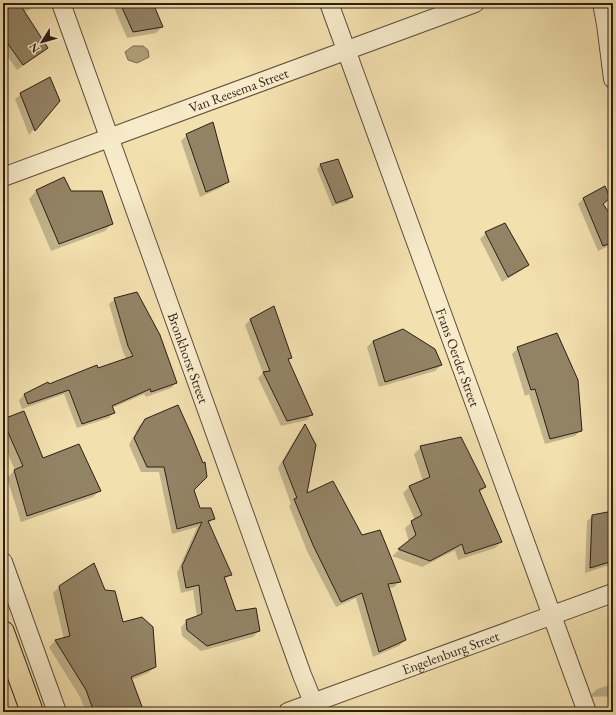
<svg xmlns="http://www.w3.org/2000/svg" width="616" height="715" font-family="'EB Garamond',serif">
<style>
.water{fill:#af9e7a;stroke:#7b6b52}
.shadow{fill:#0003}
.building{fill:#938365;stroke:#2c1f16}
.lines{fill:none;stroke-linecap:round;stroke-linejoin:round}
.minor-casing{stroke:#5e4f3c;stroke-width:20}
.major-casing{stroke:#2c1f16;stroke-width:24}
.minor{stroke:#f7ebca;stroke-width:18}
.major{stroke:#f2e0ae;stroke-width:22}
.labels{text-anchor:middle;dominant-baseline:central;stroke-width:3;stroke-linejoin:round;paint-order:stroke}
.street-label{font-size:14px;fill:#2c1f16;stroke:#f7ebca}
</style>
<rect width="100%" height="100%" fill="#f2e0ae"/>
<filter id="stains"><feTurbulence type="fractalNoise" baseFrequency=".005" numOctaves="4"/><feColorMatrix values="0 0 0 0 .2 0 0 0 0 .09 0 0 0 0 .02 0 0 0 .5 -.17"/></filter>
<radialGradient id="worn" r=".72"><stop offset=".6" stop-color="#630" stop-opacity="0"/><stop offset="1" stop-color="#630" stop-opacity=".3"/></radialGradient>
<path class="water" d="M133 46H143L148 50 149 57 137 63 128 60 125 52Z"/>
<path class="shadow" d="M3 3H37L31 9 23 12 47 48 41 53 17 70 3 50Z
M112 3H152L162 27 156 33 127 38Z
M21 94 59 101 29 135 15 99Z
M187 135 228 181 222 187 200 197 181 141Z
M338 160 351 197 348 201 332 206 317 169 320 165Z
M64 178 71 192 112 223 105 231 51 251 29 199 36 191Z
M584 198 602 205 613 219V244L598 251 578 204Z
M486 233 527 265 522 270 502 282 480 239Z
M3 243 6 251 3 254Z
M115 299 176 383 171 388 146 397 144 394 112 408 114 412 109 418 77 428 64 394 22 409 19 400 24 395 48 384V386L127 360 123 352 109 304Z
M251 319 291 358 288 361 312 414 307 420 281 426 258 378 263 373 245 325Z
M373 341 441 365 435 371 379 387 367 347Z
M518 348 581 430 575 436 545 444 529 394 525 396 512 354Z
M3 420 43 460 100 490 93 497 21 522 7 478 15 470 3 443Z
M145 420 193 490 199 509 213 519 209 523 231 574 224 580 236 612 259 631 253 637 201 651 182 636 181 627 187 621 197 617 193 590 181 593 177 573 197 527 172 534 159 472H141L129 445 139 426Z
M305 426 306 495 361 536 399 582 394 587 389 588 405 640 399 646 373 657 356 598 336 607 307 551 289 506 291 504 278 468 300 431Z
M421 447 485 487 479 493 501 542 495 548 458 560 455 550 422 567 392 556 409 542 405 528 415 520 403 493 409 487 423 481 414 454Z
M613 512V564L585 573 587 521 593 516Z
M59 587 104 591 123 623 155 667 148 673 131 680 143 712H86L80 697 49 647 55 641 64 639 53 593Z
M613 684V696L591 697V695L597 689Z"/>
<path class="building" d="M3 3H19L48 48 23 65 3 37Z
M120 3H153L163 27 133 32Z
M50 77 60 101 35 131 20 93Z
M213 122 229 182 206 192 186 134Z
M338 159 353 197 336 203 320 164Z
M64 177 71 191H102L113 224 59 244 36 190Z
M605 186 610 198 603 204 613 218V242L603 246 583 198Z
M505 223 529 265 508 277 485 232Z
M137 292 160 335 177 383 151 392 150 389 112 406 115 413 82 424 69 390 28 404 24 394 48 382 49 384 97 365 98 368 133 356 128 346 114 298Z
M274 306 292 358 288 359 313 415 287 421 263 372 270 371 250 319Z
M403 329 435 349 442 365 385 382 373 341Z
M557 333 578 380 582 431 550 439 535 389 531 390 517 347Z
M178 405 192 436 203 463 205 462 207 477 194 490 200 508H211L215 519 208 521 232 575 224 577 236 611 256 608 260 631 207 646 187 630 186 620 202 614 199 585 186 588 182 566 202 522 177 529 164 467H147L134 438 145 419Z
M24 411 43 458 79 444 101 491 27 516 14 470 23 466 3 421V419Z
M305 424 316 445 307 493 333 481 362 535 380 530 401 582 388 584 406 640 379 652 362 593 341 602 313 545 294 499 297 498 283 462Z
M461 437 486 487 479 490 502 542 465 554 462 544 430 561 398 549 416 535 411 521 422 515 409 486 430 477 420 446Z
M613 511V561L590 568 592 515Z
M94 563 105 590 115 591 123 622 142 617 153 627 156 667 131 677 144 712H94L86 690 55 640 70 636 59 586Z"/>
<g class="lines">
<defs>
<g id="minor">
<path id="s1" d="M61 3 302 675 317 712"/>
<path id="s2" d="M329 3 587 712"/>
<path d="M602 3 606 24 613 79"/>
<path id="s3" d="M3 177 475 3"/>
<path d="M3 562 57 712"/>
<path id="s4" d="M288 712 613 593"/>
</g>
<path id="major" d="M3 632 32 712"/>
</defs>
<use href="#minor" class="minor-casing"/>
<use href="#major" class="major-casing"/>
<use href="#minor" class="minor"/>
<use href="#major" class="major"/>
</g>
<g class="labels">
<g class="street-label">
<text stroke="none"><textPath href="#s3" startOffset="251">Van Reesema Street</textPath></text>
<text stroke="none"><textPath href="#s1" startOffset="377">Bronkhorst Street</textPath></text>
<text stroke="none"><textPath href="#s2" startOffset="377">Frans Oerder Street</textPath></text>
<text stroke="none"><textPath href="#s4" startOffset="173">Engelenburg Street</textPath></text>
</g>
</g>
<rect width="616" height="715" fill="none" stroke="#f2e0ae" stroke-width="16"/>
<rect x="4" y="4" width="608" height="707" fill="none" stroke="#2c1f16" stroke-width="2"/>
<rect x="8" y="8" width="600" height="699" fill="none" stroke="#2c1f16"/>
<g transform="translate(42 42) rotate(233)" stroke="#f7ebca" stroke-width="3" paint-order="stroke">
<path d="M0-3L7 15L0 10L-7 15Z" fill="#2c1f16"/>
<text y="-6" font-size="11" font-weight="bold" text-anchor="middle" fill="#2c1f16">N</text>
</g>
<rect width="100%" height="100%" filter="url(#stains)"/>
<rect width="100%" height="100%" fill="url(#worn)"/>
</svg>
